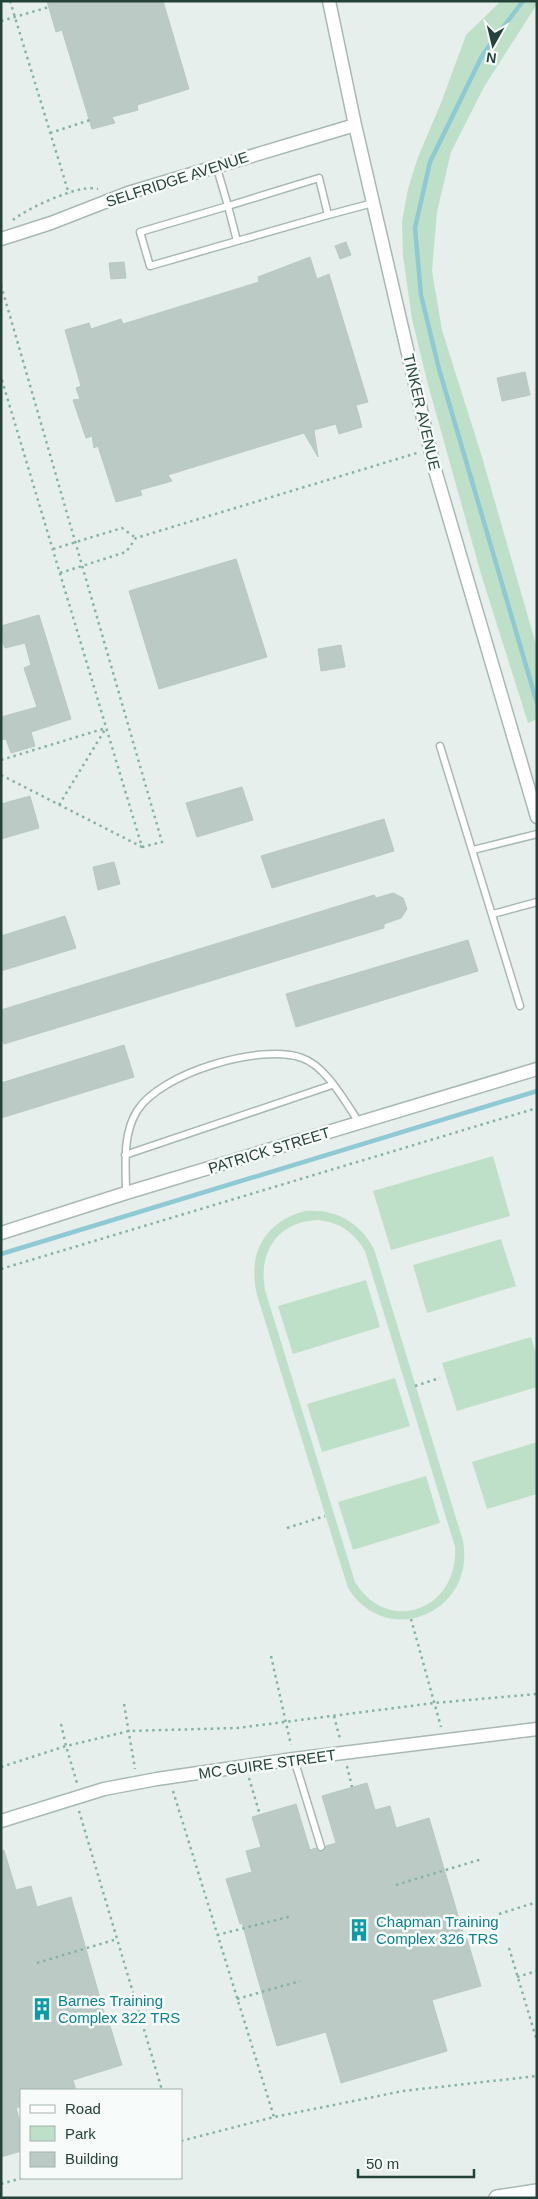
<svg xmlns="http://www.w3.org/2000/svg" width="538" height="2199" font-family="Helvetica,sans-serif">
<style>
.green{fill:#bfe0c8;fill-rule:evenodd}
.lines{fill:none;stroke-linecap:round;stroke-linejoin:round}
.stream{stroke:#8ec9d4;stroke-width:4.5}
.building{fill:#bbcac4;stroke:#b8c9c2}
.service-casing{stroke:#a8b8b2;stroke-width:9}
.minor-casing{stroke:#a8b8b2;stroke-width:15}
.tertiary-casing{stroke:#a8b8b2;stroke-width:18}
.path{stroke:#86b3a5;stroke-width:2.5;stroke-dasharray:2.5 4;stroke-linecap:butt}
.service{stroke:#fff;stroke-width:6}
.minor{stroke:#fff;stroke-width:12}
.tertiary{stroke:#fff;stroke-width:15}
.labels{text-anchor:middle;dominant-baseline:central;stroke-width:5;stroke-linejoin:round;paint-order:stroke}
.street-label{font-size:15px;fill:#24423a;stroke:#f7fbf9}
.culture-label{font-size:15px;fill:#0d838f;stroke:#f7fbf9;text-anchor:start}
</style>
<rect width="100%" height="100%" fill="#e6efeb"/>
<path class="green" d="M501 1H537V4L484 87 451 152 437 212 432 271 442 330 482 457 537 648V719L528 723 481 574 427 381 412 319 403 256 402 221 408 189 418 157 441 103 466 35Z
M493 1156 510 1216 391 1250 373 1191Z
M305 1211C337 1209 359 1222 374 1249L463 1541C476 1613 387 1650 348 1588L257 1295C247 1254 264 1222 305 1211ZM319 1220C340 1223 354 1232 365 1251L455 1547C459 1610 388 1636 355 1582L265 1290C258 1251 278 1221 319 1220Z
M501 1239 516 1286 427 1313 413 1265Z
M366 1280 380 1327 293 1354 278 1306Z
M531 1337 537 1357V1387L457 1411 442 1363Z
M395 1378 410 1426 322 1452 307 1404Z
M537 1442V1494L487 1509 472 1462Z
M426 1476 440 1523 353 1550 338 1502Z"/>
<g class="lines">
<path class="stream" d="M523 1 483 54 430 162 415 228 421 295 439 369 537 703
M1 1254 537 1091"/>
</g>
<path class="building" d="M47 1H163L189 89 137 105 138 110 112 117 115 123 92 129 62 30 56 32Z
M346 242 351 255 340 259 335 246Z
M310 257 317 279 329 274 368 402 356 405 362 427 339 434 336 424 314 430 318 457 304 433 168 475 172 481 140 490 142 495 116 502 98 446 94 448 92 436 86 438 73 400 80 399 76 388 81 386 65 330 89 323 91 329 121 319 123 324 259 282 258 277Z
M124 262 126 278 111 279 109 263Z
M525 372 530 395 502 401 497 378Z
M236 559 267 657 159 689 129 591Z
M39 615 71 719 31 732 35 746 11 753 6 739 1 740V717L37 707 24 668 31 665 25 643 5 648 1 638V626Z
M341 645 345 667 321 671 318 649Z
M242 787 253 820 197 837 186 803Z
M30 796 39 828 1 839V804Z
M384 819 394 851 272 888 261 856Z
M114 862 120 884 98 890 93 867Z
M393 893 403 898 407 909 401 918 384 924V928L4 1044 1 1037V1010L374 895 376 898Z
M65 916 76 948 1 971V936Z
M468 940 478 971 296 1027 286 994Z
M124 1045 134 1077 1 1118V1083Z
M367 1783 375 1810 390 1806 396 1828 429 1818 465 1939H467L481 1986 432 2000 447 2051 341 2083 326 2032 277 2046 242 1923 240 1924 226 1879 252 1872 246 1851 261 1847 252 1817 296 1804 310 1850 316 1848 322 1852 325 1850 326 1846 336 1843 322 1796Z
M4 1850 16 1890 31 1886 37 1907 71 1897 106 2019H108L122 2065 73 2080 76 2090H21V2106L16 2108 21 2126V2151L1 2157V1851Z"/>
<g class="lines">
<defs>
<path id="service" d="M216 165 228 206 319 178 328 215 373 203
M237 241 150 266 140 232 228 206 237 241 328 215
M440 746 520 1006
M473 850 537 834
M493 914 537 902
M125 1155 332 1085
M126 1193C126 1167 122 1135 137 1111 160 1073 261 1043 302 1058 326 1066 345 1102 359 1122
M294 1759 321 1847"/>
<path id="minor" d="M329 1 355 125 435 470 537 817
M1 239 51 223 128 193 355 125
M1 1233 126 1193 537 1069
M1 1821 104 1789 157 1779 294 1759 537 1729"/>
<path id="tertiary" d="M497 2198 537 2192"/>
</defs>
<use href="#service" class="service-casing"/>
<use href="#minor" class="minor-casing"/>
<use href="#tertiary" class="tertiary-casing"/>
<path class="path" d="M10 1 69 194
M1 21 49 7
M50 133 90 120
M13 220C26 209 65 192 82 189 87 188 93 188 98 189
M1 285 162 842 142 847 1 377
M53 549 122 528 136 538
M60 573 126 552 136 538 417 453
M1 760 106 728
M1 775 142 847
M59 805 106 728
M1 1269 537 1108
M415 1386 440 1378
M287 1528 325 1516
M411 1619 441 1727
M271 1656 291 1745
M124 1704 135 1769
M334 1716 340 1739
M61 1724 66 1746 129 1731 237 1728 434 1703 537 1694
M347 1766 352 1787
M1 1767 66 1746 77 1783
M249 1778 260 1815
M173 1791 274 2117
M79 1811 162 2090
M396 1885 482 1859
M499 1914 537 1902
M217 1935 292 1916
M509 1948 537 2041
M37 1963 117 1939
M517 1977 537 1971
M237 1999 300 1981
M181 2141 274 2117 403 2091 537 2076
M1 2184 22 2178"/>
<use href="#service" class="service"/>
<use href="#minor" class="minor"/>
<use href="#tertiary" class="tertiary"/>
</g>
<defs>
<symbol id="building-bare" viewBox="-9 -9 18 18"><path d="M-4-6H4V6H1V3H-1V6H-4ZM-2.5-4.3h1.7v1.8h-1.7ZM.8-4.3h1.7v1.8H.8ZM-2.5-1h1.7V.8h-1.7ZM.8-1h1.7V.8H.8Z" fill="#0f9aa8" stroke="#f7fbf9" stroke-width="2.5" paint-order="stroke"/></symbol>
</defs>
<g fill-rule="evenodd">
<use href="#building-bare" x="343" y="1914" width="32" height="32"/>
<use href="#building-bare" x="26" y="1993" width="32" height="32"/>
</g>
<g class="labels">
<g class="street-label">
<text transform="translate(177 179) rotate(-18)">SELFRIDGE AVENUE</text>
<text transform="translate(422 412) rotate(77)">TINKER AVENUE</text>
<text transform="translate(269 1150) rotate(-17)">PATRICK STREET</text>
<text transform="translate(267 1764) rotate(-8)">MC GUIRE STREET</text>
</g>
<g class="culture-label">
<text x="376" y="1921">Chapman Training<tspan x="376" dy="17">Complex 326 TRS</tspan></text>
<text x="58" y="2000">Barnes Training<tspan x="58" dy="17">Complex 322 TRS</tspan></text>
</g>
</g>
<rect width="538" height="2199" fill="none" stroke="#24423a" stroke-width="5"/>
<rect x="20" y="2089" width="162" height="90" fill="#f7fbf9" stroke="#a3b1ad"/>
<rect x="30" y="2105" width="25" height="8" fill="#ffffff" stroke="#a3b1ad"/>
<text x="65" y="2114" font-size="15" fill="#24423a">Road</text>
<rect x="30" y="2126" width="25" height="15" fill="#bfe0c8" stroke="#a3b1ad"/>
<text x="65" y="2139" font-size="15" fill="#24423a">Park</text>
<rect x="30" y="2152" width="25" height="15" fill="#bbcac4" stroke="#a3b1ad"/>
<text x="65" y="2164" font-size="15" fill="#24423a">Building</text>
<g transform="translate(493 45) rotate(188)" stroke="#f7fbf9" stroke-width="4" paint-order="stroke">
<path d="M0-4L9 19L0 12L-9 19Z" fill="#24423a"/>
<text y="-8" font-size="14" font-weight="bold" text-anchor="middle" fill="#24423a">N</text>
</g>
<path d="M358 2169v8h116v-8" fill="none" stroke="#24423a" stroke-width="2.5"/>
<text x="366" y="2169" font-size="15" fill="#24423a" stroke="#f7fbf9" stroke-width="4" paint-order="stroke">50 m</text>
</svg>
